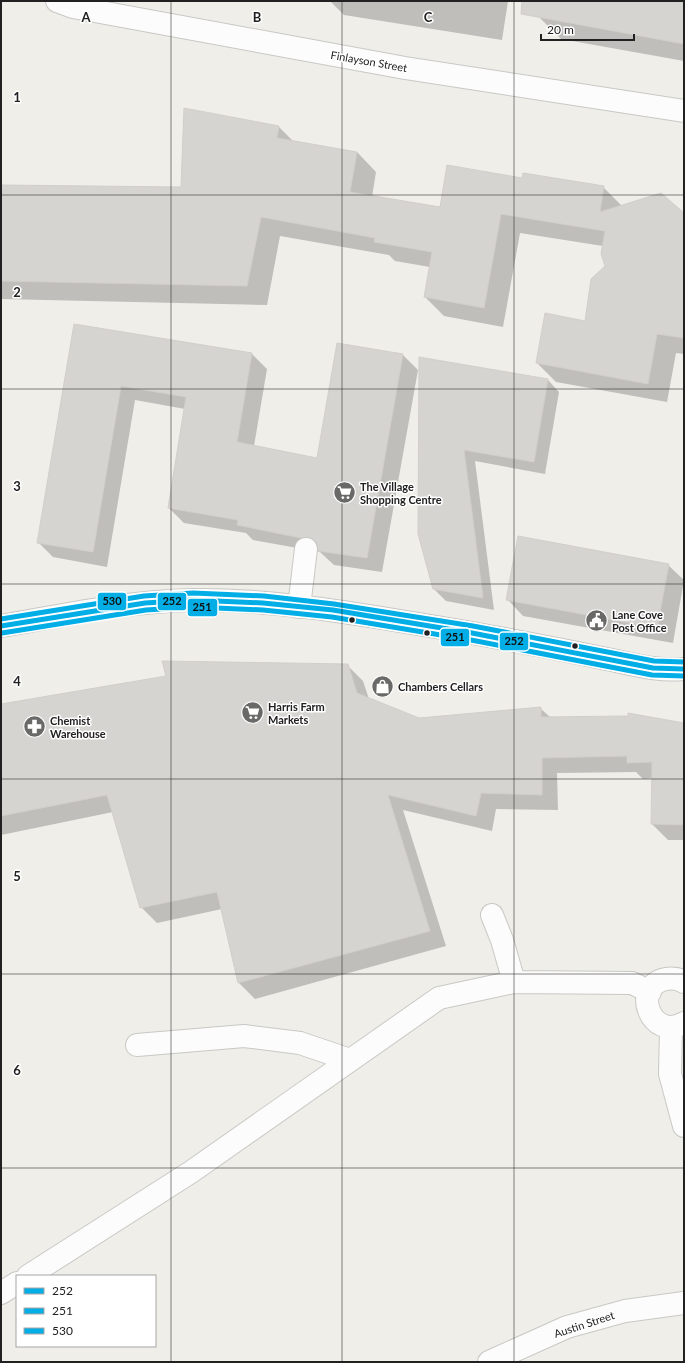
<svg xmlns="http://www.w3.org/2000/svg" width="685" height="1363" font-family="Lato,sans-serif">
<style>
.shadow{fill:#0003}
.building{fill:#d6d4d0;stroke:#d2cfca}
.lines{fill:none;stroke-linecap:round;stroke-linejoin:round}
.minor-casing{stroke:#c8c8c5;stroke-width:24}
.minor{stroke:#fdfcfc;stroke-width:22}
.bus-1-casing{stroke:#fff;stroke-width:8}
.bus-2-casing{stroke:#fff;stroke-width:8}
.bus-3-casing{stroke:#fff;stroke-width:8}
.bus-1{stroke:#02aee5;stroke-width:5}
.bus-2{stroke:#02aee5;stroke-width:5}
.bus-3{stroke:#02aee5;stroke-width:5}
.grid{fill:none;stroke:#212121;stroke-width:1;stroke-opacity:0.55}
.bus-dot{fill:#212121;stroke:#fff;stroke-width:1.5}
.labels{text-anchor:middle;dominant-baseline:central;stroke-width:3;stroke-linejoin:round;paint-order:stroke}
.street-label{font-size:11px;fill:#212121;stroke:#fff}
.poi-label{font-size:11px;font-weight:bold;fill:#212121;stroke:#fff;text-anchor:start}
.grid-label{font-size:13px;text-anchor:middle;font-weight:bold;fill:#212121;stroke:#fff;stroke-width:3;stroke-linejoin:round;paint-order:stroke}
.line-badge{stroke:#fff;stroke-width:1.5}
.pale-badge-label{font-size:11px;text-anchor:middle;font-weight:bold;fill:#111}
</style>
<rect width="100%" height="100%" fill="#efeee9"/>
<path class="shadow" d="M330 1H508L502 40 344 15Z
M542 1H684V61L561 39 539 17Z
M279 127 294 142 357 152 376 172 372 197 440 208 523 179 603 187 622 206 684 214V354L676 353 667 402 556 382 537 363 586 322 606 266 603 246 520 233 503 327 444 316 425 297 430 267 395 261 389 255 280 236 267 305 1 299V186L182 188Z
M74 325 252 354 267 369 254 446 318 459 403 355 418 370 382 572 334 565 320 552 253 540 246 533 184 523 169 508 185 409 135 400 107 567 53 557 38 542Z
M420 358 548 380 559 392 545 474 475 461 494 610 446 601 434 589Z
M668 565 684 580 673 643 523 616 508 600Z
M347 665 363 681 369 699 419 719 540 708 550 717 684 723V840H668L652 824 653 778 643 779 636 772 557 773 558 810 496 809 492 831 403 810 446 946 255 999 239 983 222 909 157 923 141 907 113 812 1 835V706Z"/>
<path class="building" d="M522 1H684V44L521 14Z
M184 108 279 126 277 138 357 152 350 192 440 207 447 165 522 178 523 173 604 186 600 212 661 193 684 213V338L657 334 648 384 536 363 545 313 585 321 591 279 605 266 601 254 605 231 501 214 484 308 424 297 432 252 374 242 375 238 261 217 247 286 1 281V185L181 187Z
M74 324 252 353 237 442 317 458 337 343 403 354 367 558 318 551 317 544 313 539 308 537 301 538 237 525 238 520 168 508 186 397 121 386 93 552 37 543Z
M419 357 548 379 534 462 464 450 483 598 433 589 418 534Z
M518 536 669 564 657 628 506 600Z
M162 661 348 664 357 693 419 718 541 707V717L628 716V713L684 723V825L651 824 652 762 627 763V756L542 758V795L481 793 476 816 388 795 430 931 238 983 217 892 140 908 107 795 1 816V704L166 676Z"/>
<g class="lines">
<defs>
<path id="minor" d="M57 1 73 7 405 68 684 111
M299 607 306 549
M1 626C65 615 129 601 193 600 287 599 380 618 472 633 516 641 559 649 602 658 628 663 657 672 684 669
M492 915 502 940 514 982
M684 982C678 978 673 978 666 979 630 986 651 1042 684 1023
M671 1027 670 1074 684 1126
M137 1045 244 1036 300 1043 350 1060
M28 1276 191 1172 439 998 514 982 632 983 650 992
M1 1293 17 1283
M489 1362 567 1327 625 1311 684 1303"/>
</defs>
<use href="#minor" class="minor-casing"/>
<use href="#minor" class="minor"/>
<defs>
<path id="bus-1" d="M1 626 145 603 193 600 263 603 333 610 472 633 653 668 684 669"/>
<path id="bus-2" d="M2 633 146 610 193 607 263 610 332 617 471 640 652 675 684 676"/>
<path id="bus-3" d="M1 619 144 596 193 593 264 596 334 604 473 626 654 661 684 662"/>
</defs>
<use href="#bus-1" class="bus-1-casing"/>
<use href="#bus-2" class="bus-2-casing"/>
<use href="#bus-3" class="bus-3-casing"/>
<use href="#bus-1" class="bus-1"/>
<use href="#bus-2" class="bus-2"/>
<use href="#bus-3" class="bus-3"/>
</g>
<path class="grid" d="M171 1V1362M342 1V1362M514 1V1362M1 195H684M1 389H684M1 584H684M1 779H684M1 974H684M1 1168H684"/>
<defs>
<symbol id="supermarket-disc" viewBox="-11 -11 22 22"><circle r="9.5" fill="#696967" stroke="#fff"/><path d="M-6-5.5h2.5l.6 2H6L4.5 2H-2.5L-4.4-4H-6ZM-1.5 3.2a1.3 1.3 0 1 0 .1 0ZM3 3.2a1.3 1.3 0 1 0 .1 0Z" fill="#fff"/></symbol>
<symbol id="civic-disc" viewBox="-11 -11 22 22"><circle r="9.5" fill="#696967" stroke="#fff"/><path d="M-.6-6.5H3V-4.5H.6V-3L4-1V1h2V6H-6V1h2V-1L-.6-3ZM-1.2 2.5V6h2.4V2.5Z" fill="#fff"/></symbol>
<symbol id="shop-disc" viewBox="-11 -11 22 22"><circle r="9.5" fill="#696967" stroke="#fff"/><path d="M-5-2.5h2.3a2.7 3.5 0 0 1 5.4 0H5L5.5 6h-11ZM-1.5-2.5h3a1.5 2.3 0 0 0-3 0Z" fill="#fff"/></symbol>
<symbol id="pharmacy-disc" viewBox="-11 -11 22 22"><circle r="9.5" fill="#696967" stroke="#fff"/><path d="M-2-6h4v4h4v4h-4v4h-4v-4h-4v-4h4Z" fill="#fff"/></symbol>
</defs>
<g fill-rule="evenodd">
<use href="#supermarket-disc" x="332" y="480" width="25" height="25"/>
<use href="#civic-disc" x="584" y="608" width="25" height="25"/>
<use href="#shop-disc" x="370" y="674" width="25" height="25"/>
<use href="#supermarket-disc" x="240" y="700" width="25" height="25"/>
<use href="#pharmacy-disc" x="22" y="714" width="25" height="25"/>
</g>
<g class="bus-dot">
<circle cx="352" cy="620" r="3.5"/>
<circle cx="427" cy="633" r="3.5"/>
<circle cx="575" cy="646" r="3.5"/>
</g>
<g class="labels">
<g class="street-label">
<text transform="translate(369 61) rotate(10)">Finlayson Street</text>
<text transform="translate(584 1324) rotate(-18)">Austin Street</text>
</g>
<g class="poi-label">
<text x="360" y="486">The Village<tspan x="360" dy="13">Shopping Centre</tspan></text>
<text x="612" y="614">Lane Cove<tspan x="612" dy="13">Post Office</tspan></text>
<text x="398" y="686">Chambers Cellars</text>
<text x="268" y="706">Harris Farm<tspan x="268" dy="13">Markets</tspan></text>
<text x="50" y="720">Chemist<tspan x="50" dy="13">Warehouse</tspan></text>
</g>
</g>
<g class="grid-label">
<text x="86" y="22">A</text>
<text x="257" y="22">B</text>
<text x="428" y="22">C</text>
<text x="17" y="102">1</text>
<text x="17" y="297">2</text>
<text x="17" y="491">3</text>
<text x="17" y="686">4</text>
<text x="17" y="881">5</text>
<text x="17" y="1075">6</text>
</g>
<g class="line-badge">
<rect x="97" y="592" width="30" height="19" rx="4" fill="#02aee5"/>
<rect x="157" y="592" width="30" height="19" rx="4" fill="#02aee5"/>
<rect x="187" y="598" width="31" height="19" rx="4" fill="#02aee5"/>
<rect x="440" y="628" width="30" height="19" rx="4" fill="#02aee5"/>
<rect x="499" y="632" width="30" height="19" rx="4" fill="#02aee5"/>
</g>
<g class="pale-badge-label">
<text x="112" y="605">530</text>
<text x="172" y="605">252</text>
<text x="202" y="611">251</text>
<text x="455" y="641">251</text>
<text x="514" y="645">252</text>
</g>
<rect width="685" height="1363" fill="none" stroke="#212121" stroke-width="4"/>
<rect x="16" y="1275" width="140" height="72" fill="#ffffff" stroke="#a6a6a6"/>
<rect x="24" y="1288" width="20" height="6" fill="#02aee5" stroke="#a6a6a6"/>
<text x="52" y="1295" font-size="12" fill="#212121">252</text>
<rect x="24" y="1308" width="20" height="6" fill="#02aee5" stroke="#a6a6a6"/>
<text x="52" y="1315" font-size="12" fill="#212121">251</text>
<rect x="24" y="1328" width="20" height="6" fill="#02aee5" stroke="#a6a6a6"/>
<text x="52" y="1335" font-size="12" fill="#212121">530</text>
<path d="M541 34v6h93v-6" fill="none" stroke="#212121" stroke-width="2"/>
<text x="547" y="34" font-size="12" fill="#212121" stroke="#ffffff" stroke-width="3" paint-order="stroke">20 m</text>
</svg>
